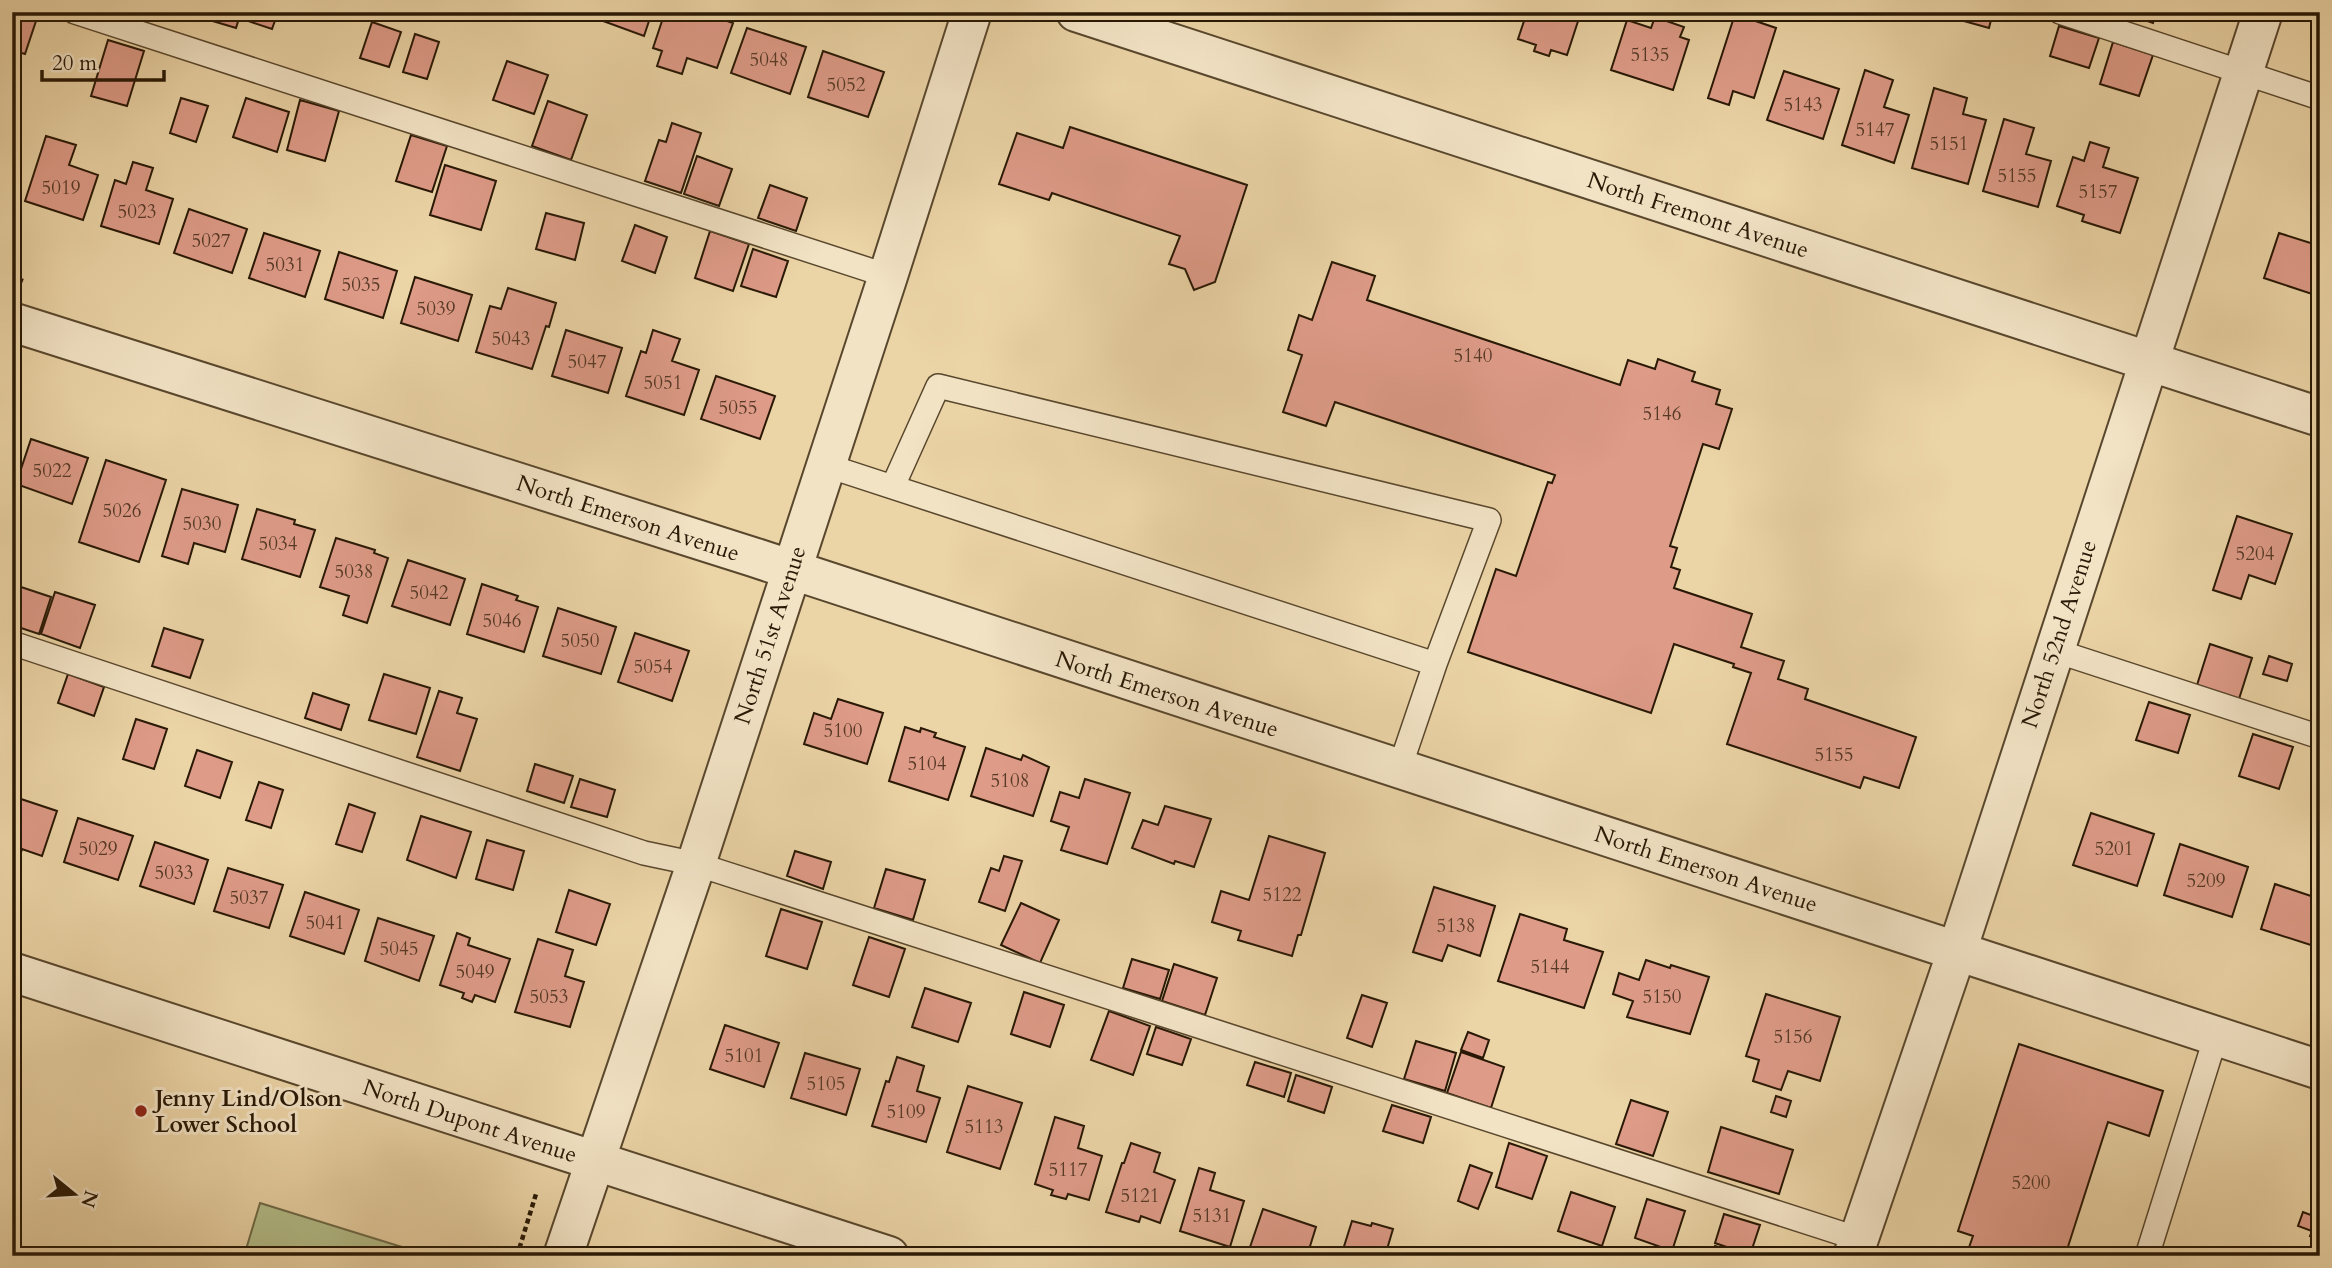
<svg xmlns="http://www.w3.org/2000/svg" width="2332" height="1268" font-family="Cardo,serif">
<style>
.garden{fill:#b3bd89;stroke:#6e6a47;stroke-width:2}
.building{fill:#de9b88;stroke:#281805;stroke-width:2}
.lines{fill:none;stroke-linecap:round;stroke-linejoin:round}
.lane-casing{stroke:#59472d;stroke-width:26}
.street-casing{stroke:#59472d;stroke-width:42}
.path{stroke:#281805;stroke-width:4.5;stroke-dasharray:5 3.5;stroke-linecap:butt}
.lane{stroke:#f2e3c5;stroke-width:23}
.street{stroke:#f2e3c5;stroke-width:38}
.poi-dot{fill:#8f2418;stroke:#f2e3c5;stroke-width:2.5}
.labels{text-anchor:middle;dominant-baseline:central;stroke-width:6;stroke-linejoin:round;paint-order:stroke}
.number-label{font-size:19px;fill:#563926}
.street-label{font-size:23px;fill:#281805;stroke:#f2e3c5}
.poi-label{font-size:23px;font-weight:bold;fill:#281805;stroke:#f2e3c5;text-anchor:start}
</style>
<rect width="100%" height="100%" fill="#ebd4a6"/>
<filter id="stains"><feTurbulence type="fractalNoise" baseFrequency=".00286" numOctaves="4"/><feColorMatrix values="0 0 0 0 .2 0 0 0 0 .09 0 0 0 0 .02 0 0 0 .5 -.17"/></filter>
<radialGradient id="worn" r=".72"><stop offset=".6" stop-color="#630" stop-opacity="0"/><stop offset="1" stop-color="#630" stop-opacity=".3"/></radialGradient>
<path class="garden" d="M260 1203 431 1256H244Z"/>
<path class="building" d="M12 12 37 18 25 54 12 50Z
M208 12H241L236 28 206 19Z
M248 12H278L272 29 245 20Z
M584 12H652L644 36 584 14Z
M665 12H701L733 23 717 68 687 58 682 74 657 66 662 51 653 48Z
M1527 12H1581L1567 55 1551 50 1549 56 1534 51 1536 45 1518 39Z
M1954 12H1993L1989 28 1953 18Z
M2122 12H2156L2153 23Z
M1735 14 1776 28 1754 98 1733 91 1729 105 1708 98Z
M1655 17 1684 27 1680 37 1689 40 1673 90 1611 70 1627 20 1651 28Z
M372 22 401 32 389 67 360 58Z
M2059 26 2099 38 2089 68 2050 56Z
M747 28 806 47 790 94 731 73Z
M415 34 439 42 427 79 403 72Z
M108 40 144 51 127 106 91 96Z
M2113 42 2153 55 2139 96 2100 84Z
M823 51 884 72 868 117 808 97Z
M507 61 548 75 534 114 493 100Z
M1865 70 1893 80 1884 107 1909 115 1894 163 1842 145Z
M1784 71 1839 89 1823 139 1767 120Z
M1934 88 1967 98 1963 114 1986 120 1968 184 1912 168Z
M181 98 208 106 196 142 170 133Z
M246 98 289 112 277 152 233 137Z
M300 100 339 111 325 161 287 150Z
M548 101 587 115 571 160 532 146Z
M2004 119 2034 128 2026 154 2051 161 2038 207 1983 191Z
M672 123 701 133 681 193 645 181 659 140 666 142Z
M1070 127 1247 185 1215 282 1194 290 1185 269 1169 264 1180 236 1052 193 1049 200 999 184 1017 133 1063 148Z
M411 135 447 146 432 192 396 181Z
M46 136 76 145 69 165 98 175 83 220 25 201Z
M2090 142 2109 148 2103 167 2138 178 2120 233 2082 221 2084 215 2057 206 2073 157 2084 161Z
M697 156 732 169 719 206 684 194Z
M133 162 153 168 146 190 173 199 159 244 101 226 115 180 126 184Z
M445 165 496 181 481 230 430 215Z
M770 185 807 198 796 231 758 218Z
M189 209 247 229 232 273 174 253Z
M546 213 584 223 575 260 536 249Z
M635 225 667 237 655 273 622 261Z
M710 231 749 244 733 291 695 278Z
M264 233 320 251 305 297 249 278Z
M2279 233 2320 246 2318 296 2264 278Z
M753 249 788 261 776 297 741 286Z
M339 252 397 271 383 318 325 299Z
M1332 262 1375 276 1367 300 1620 385 1628 360 1655 369 1658 359 1695 372 1692 381 1720 390 1716 404 1732 409 1719 449 1703 444 1670 546 1677 548 1671 567 1680 570 1674 588 1752 614 1741 647 1784 661 1778 679 1808 689 1805 699 1916 737 1899 788 1864 777 1860 788 1727 744 1751 673 1733 667 1734 664 1674 644 1651 713 1468 652 1496 569 1516 576 1548 482 1552 483 1555 475 1335 402 1326 426 1283 412 1302 355 1288 350 1299 315 1312 320Z
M415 277 472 295 458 341 401 323Z
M508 288 556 303 549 327 546 326 532 369 476 352 490 306 501 309Z
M566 330 622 348 608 393 552 376Z
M653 330 680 339 672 361 699 370 684 415 626 396 641 351 646 353Z
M716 376 775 396 760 439 701 419Z
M31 439 88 458 72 504 16 484Z
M106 460 166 480 139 562 79 542Z
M182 489 238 505 225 552 194 543 188 564 162 556Z
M257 509 295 520 294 524 315 530 300 577 242 559Z
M2237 516 2292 534 2275 584 2249 575 2241 599 2213 590Z
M336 538 375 550 374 553 388 558 367 623 343 615 349 596 320 587Z
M408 560 465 579 450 625 392 606Z
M12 584 51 597 39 634 12 625Z
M482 584 518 596 516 600 538 607 524 652 467 634Z
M55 592 95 605 80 648 41 634Z
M558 608 616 627 601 674 543 656Z
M164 628 203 640 190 678 152 666Z
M635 633 689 651 672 701 618 682Z
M2210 644 2252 658 2239 699 2197 685Z
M2269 656 2292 664 2287 681 2263 674Z
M68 674 104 687 94 716 58 703Z
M384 674 430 688 416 734 369 720Z
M439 691 462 698 457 713 477 719 460 771 417 757Z
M313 693 349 705 341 730 305 718Z
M838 699 883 713 867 764 804 744 814 713 831 719Z
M2149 702 2190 715 2178 753 2136 740Z
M136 719 167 729 154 769 123 759Z
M905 727 920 732 921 728 936 733 934 737 965 747 948 800 889 781Z
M2253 734 2293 747 2279 789 2239 776Z
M986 748 1021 760 1023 755 1049 767 1033 816 971 796Z
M197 750 232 762 220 798 185 786Z
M535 764 573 776 564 803 527 791Z
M580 779 615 790 607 817 571 807Z
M1085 779 1130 793 1107 864 1061 850 1069 827 1051 821 1060 792 1079 798Z
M259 782 283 790 271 828 246 820Z
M12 796 57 811 42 856 22 849 20 856 12 853Z
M349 804 375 813 362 852 336 844Z
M1165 806 1211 819 1194 867 1175 861 1174 864 1132 848 1143 820 1158 825Z
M2091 813 2154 834 2137 886 2073 865Z
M421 816 471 832 456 878 407 860Z
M78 818 133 836 118 880 64 862Z
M1269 836 1325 853 1301 935H1298L1292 956 1238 940 1241 931 1212 922 1221 891 1249 900Z
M487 840 524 851 513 890 476 879Z
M155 842 208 860 194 904 140 886Z
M2180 844 2248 867 2232 917 2164 895Z
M795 851 831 862 823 889 787 876Z
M1004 856 1022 861 1005 911 979 902 991 868 999 871Z
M228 868 283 885 269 928 214 911Z
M886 869 925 880 913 920 874 908Z
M2275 884 2320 899V938L2317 947 2261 929Z
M1434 887 1495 906 1480 956 1448 945 1442 961 1413 952Z
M569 890 610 904 596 945 556 932Z
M305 892 359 910 344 954 290 936Z
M1021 903 1059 920 1040 963 1001 945Z
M781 909 822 922 807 969 766 956Z
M1520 914 1567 929 1564 940 1603 952 1584 1008 1498 981Z
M378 918 434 936 419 981 365 961Z
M457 933 470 938 468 945 510 959 495 1002 475 995 472 1002 462 998 464 993 440 985Z
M869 937 905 949 889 997 853 985Z
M538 939 573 950 565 976 584 982 570 1027 515 1012Z
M1132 959 1169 970 1160 999 1123 988Z
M1646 960 1670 968 1671 965 1709 977 1690 1034 1627 1017 1633 1001 1613 994 1619 973 1639 980Z
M1174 964 1217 978 1205 1015 1162 1001Z
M925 988 971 1003 958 1042 912 1027Z
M1024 992 1064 1005 1050 1047 1011 1034Z
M1766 994 1840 1017 1820 1081 1788 1071 1781 1090 1753 1081 1759 1060 1746 1056Z
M1362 995 1387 1003 1372 1047 1347 1038Z
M1109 1011 1150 1026 1133 1075 1091 1060Z
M725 1025 779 1043 764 1087 710 1069Z
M1156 1027 1191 1039 1182 1065 1147 1054Z
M1468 1032 1489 1040 1483 1058 1461 1050Z
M1416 1041 1456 1053 1445 1091 1404 1079Z
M2019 1044 2163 1091 2149 1136 2108 1122 2065 1256H1966L1973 1236 1958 1231Z
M1461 1052 1504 1067 1491 1108 1447 1093Z
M805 1053 860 1069 846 1115 791 1098Z
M897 1057 924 1066 917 1091 940 1098 926 1142 872 1126 886 1081 889 1082Z
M1255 1062 1291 1073 1284 1097 1247 1085Z
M1296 1075 1332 1087 1324 1113 1288 1101Z
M968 1086 1022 1103 1000 1169 947 1152Z
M1776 1096 1791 1101 1786 1117 1771 1112Z
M1631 1100 1668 1112 1653 1156 1616 1144Z
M1392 1105 1431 1117 1423 1143 1383 1131Z
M1055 1117 1084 1126 1078 1148 1102 1156 1089 1200 1068 1194 1066 1199 1051 1195 1053 1190 1035 1184Z
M1721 1127 1793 1150 1779 1194 1708 1172Z
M1131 1143 1160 1153 1154 1172 1175 1180 1160 1223 1141 1216 1139 1222 1106 1212 1122 1163H1124Z
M1509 1143 1547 1156 1532 1199 1496 1187Z
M1470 1165 1492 1173 1478 1209 1458 1201Z
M1199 1168 1215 1173 1210 1190 1244 1201 1230 1247 1180 1231Z
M1571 1192 1615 1207 1602 1246 1558 1231Z
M1647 1199 1685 1211 1672 1251 1635 1238Z
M2320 1206V1239L2310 1236 2312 1231 2298 1226 2303 1212 2316 1217Z
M1263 1209 1316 1227 1307 1256H1268L1249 1250Z
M1724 1214 1760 1225 1750 1255 1715 1243Z
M1352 1221 1371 1226 1372 1223 1393 1229 1385 1256H1341Z
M1715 1246 1734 1252 1733 1256H1712Z"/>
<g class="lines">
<defs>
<path id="lane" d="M75 12 888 276
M2060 12 2320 98
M825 465 1435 664 1399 770
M893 486 938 386 1489 520 1435 664
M12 643 644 853 696 864 1859 1239
M2053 650 2320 737
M2147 1256 2216 1036"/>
<path id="street" d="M1076 12 2320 417
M12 322 753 557 2320 1070
M12 972 889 1256
M563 1256 696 864 888 276 972 12
M1853 1256 1957 951 2263 12"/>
</defs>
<use href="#lane" class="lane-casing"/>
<use href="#street" class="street-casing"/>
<path class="path" d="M12 277 23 281
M517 1256 536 1194"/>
<use href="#lane" class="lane"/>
<use href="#street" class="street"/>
</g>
<circle class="poi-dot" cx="141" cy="1111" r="7"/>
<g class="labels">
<g class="number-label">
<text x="1650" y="55">5135</text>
<text x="769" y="60">5048</text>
<text x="846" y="85">5052</text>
<text x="1803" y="105">5143</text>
<text x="1875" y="130">5147</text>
<text x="1949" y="144">5151</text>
<text x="2017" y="176">5155</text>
<text x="61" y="188">5019</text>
<text x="2098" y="192">5157</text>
<text x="137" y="212">5023</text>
<text x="211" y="241">5027</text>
<text x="285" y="265">5031</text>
<text x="361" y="285">5035</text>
<text x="436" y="309">5039</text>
<text x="511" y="339">5043</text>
<text x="1473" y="356">5140</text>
<text x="587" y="362">5047</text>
<text x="663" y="383">5051</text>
<text x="738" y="408">5055</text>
<text x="1662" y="414">5146</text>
<text x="52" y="471">5022</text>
<text x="122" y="511">5026</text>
<text x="202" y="524">5030</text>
<text x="278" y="544">5034</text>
<text x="2255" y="554">5204</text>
<text x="354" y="572">5038</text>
<text x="429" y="593">5042</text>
<text x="502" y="621">5046</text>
<text x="580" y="641">5050</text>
<text x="653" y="667">5054</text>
<text x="843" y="731">5100</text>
<text x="1834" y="755">5155</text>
<text x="927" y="764">5104</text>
<text x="1010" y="781">5108</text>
<text x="98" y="849">5029</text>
<text x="2114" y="849">5201</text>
<text x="174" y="873">5033</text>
<text x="2206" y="881">5209</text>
<text x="1282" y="895">5122</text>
<text x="249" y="898">5037</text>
<text x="325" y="923">5041</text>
<text x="1456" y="926">5138</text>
<text x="399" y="949">5045</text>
<text x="1550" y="967">5144</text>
<text x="475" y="972">5049</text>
<text x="549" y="997">5053</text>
<text x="1662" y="997">5150</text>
<text x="1793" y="1037">5156</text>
<text x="744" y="1056">5101</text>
<text x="826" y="1084">5105</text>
<text x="906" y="1112">5109</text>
<text x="984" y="1127">5113</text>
<text x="1068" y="1170">5117</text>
<text x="2031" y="1183">5200</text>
<text x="1140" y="1196">5121</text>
<text x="1212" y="1216">5131</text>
</g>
<g class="street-label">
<text transform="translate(1698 215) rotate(18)">North Fremont Avenue</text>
<text transform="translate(628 518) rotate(18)">North Emerson Avenue</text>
<text transform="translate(2059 634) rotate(-72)">North 52nd Avenue</text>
<text transform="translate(770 635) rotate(-72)">North 51st Avenue</text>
<text transform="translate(1167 694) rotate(18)">North Emerson Avenue</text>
<text transform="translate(1706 869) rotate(18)">North Emerson Avenue</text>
<text transform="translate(470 1121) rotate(18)">North Dupont Avenue</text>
</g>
<g class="poi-label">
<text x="155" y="1098">Jenny Lind/Olson<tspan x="155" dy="26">Lower School</tspan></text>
</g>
</g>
<rect width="2332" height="1268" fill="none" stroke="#ebd4a6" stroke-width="42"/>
<rect x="14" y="14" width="2304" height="1240" fill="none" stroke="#281805" stroke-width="3.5"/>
<rect x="21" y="21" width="2290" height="1226" fill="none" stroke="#281805" stroke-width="2"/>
<g transform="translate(74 1194) rotate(108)" stroke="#f2e3c5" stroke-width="5" paint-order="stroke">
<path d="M0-5L12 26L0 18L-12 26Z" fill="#281805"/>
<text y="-10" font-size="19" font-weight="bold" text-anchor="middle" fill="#281805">N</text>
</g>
<path d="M42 70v10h122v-10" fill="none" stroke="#281805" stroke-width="3.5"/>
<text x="52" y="70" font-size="21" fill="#281805" stroke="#f2e3c5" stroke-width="5" paint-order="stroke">20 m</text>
<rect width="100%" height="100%" filter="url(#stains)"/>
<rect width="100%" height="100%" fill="url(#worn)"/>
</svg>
